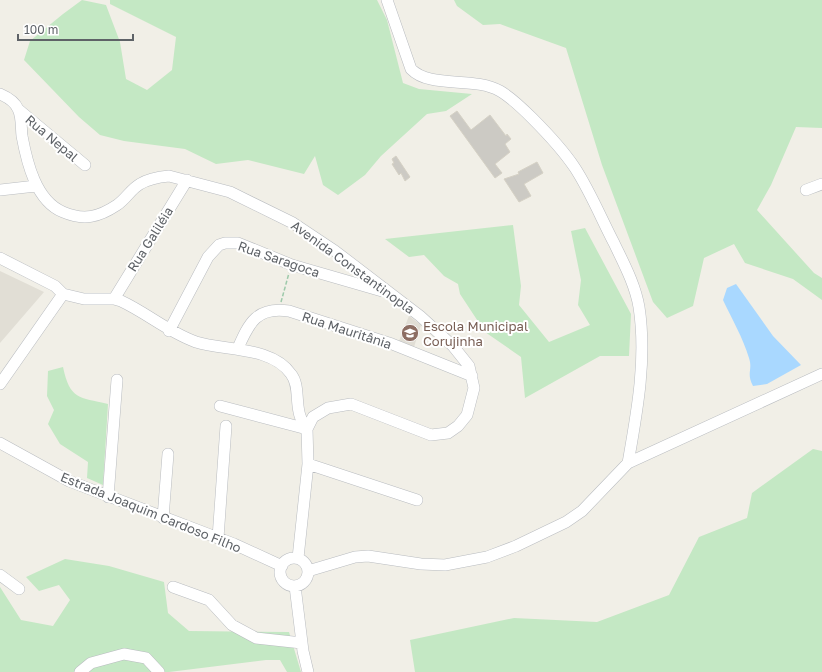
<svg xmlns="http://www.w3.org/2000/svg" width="822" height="672" font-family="'Golos Text',sans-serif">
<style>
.education{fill:#e1ded5}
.green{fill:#c4e8c4}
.water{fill:#a9d8ff}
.building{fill:#cccac4;stroke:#d5d1c5}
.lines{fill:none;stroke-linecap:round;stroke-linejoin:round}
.minor-casing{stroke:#b9bcc0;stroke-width:12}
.path{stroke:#9dc9aa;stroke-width:1.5;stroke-dasharray:4 2;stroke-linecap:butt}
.minor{stroke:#fff;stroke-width:11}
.labels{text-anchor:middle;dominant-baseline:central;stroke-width:4;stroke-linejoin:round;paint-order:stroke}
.street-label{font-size:13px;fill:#5e6267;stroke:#fff}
.education-label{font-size:13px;fill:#785e54;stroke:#fff;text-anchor:start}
</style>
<rect width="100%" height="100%" fill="#f1efe7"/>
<path class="education" d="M0 271 44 292 0 343Z
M409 316 421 325 414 347 399 341Z"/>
<path class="green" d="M82 0 106 5 120 42 126 79 147 90 172 70 176 37 110 4V0H377L387 20 403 83 419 89 472 94 446 111 427 114 381 156 365 175 338 195 323 185 315 156 304 174 248 160 216 164 185 149 124 141 100 135 79 117 24 60 30 41 63 14Z
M454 0H822V128L796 127 771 185 757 210 814 273 822 278V300L793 279 745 263 734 244 704 258 693 306 667 318 653 302 602 165 566 48 500 24 483 25 457 6Z
M513 225 521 286 519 305 549 342 590 325 578 305 581 280 571 231 585 228 631 314 629 356H600L525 398 521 357 485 332 460 294 458 284 444 276 424 255 409 257 385 239Z
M63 367C70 400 79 397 108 404L103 485 87 478 88 462 60 444 48 424 54 410 47 396 48 371Z
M813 449 822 451V672H415L410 640 514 618 597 622 669 595 699 537 747 518 752 493Z
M65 559 109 566 164 582 168 613 189 631 289 632 301 672H287L280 660H266L169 672H0V587L21 620 53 626 70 600 59 585 39 591 26 577Z"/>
<path class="water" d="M736 284 773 336 801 365 767 384 753 386C746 373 753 370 749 358 743 338 732 319 723 300L727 288Z"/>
<path class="building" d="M457 111 471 130 490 115 506 136 507 134 511 139 505 144 510 152 495 164 502 173 495 178 450 116Z
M396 156 410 177 405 181 401 173 399 175 392 164 394 163 392 159Z
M537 162 543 173 524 184 531 196 519 202 504 179 519 174 518 172Z"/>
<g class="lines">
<defs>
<path id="minor" d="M387 0 411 69C430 89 474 76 500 91 512 98 522 108 532 118 547 133 563 150 575 168 590 191 601 218 614 243 624 264 635 284 639 307 647 359 637 412 628 463
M0 94C7 97 15 102 18 109 22 116 21 128 22 136 27 163 36 201 63 212 84 221 99 217 117 205 126 199 131 189 140 184 148 179 159 177 169 176L230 192 293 223 335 251 420 316 453 346 469 366 474 388 467 415 458 426 448 433 431 435 351 404 328 408 313 417 307 429 308 464 298 558
M19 110 85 165
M0 190 36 186
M806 190 822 184
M0 258 55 286 63 294 84 299H114L121 301C147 313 168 332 196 342 224 351 272 346 291 374 299 384 296 399 299 412 300 418 303 423 306 429
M114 299 187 180
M169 331 208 257 219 245 225 243H238L292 265 382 291
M238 348C249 323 257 306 289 311L392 344 472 376
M0 384 63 294
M220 406 307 429
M0 443 69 481 234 544 282 566
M308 464 417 500
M108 497 117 380
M163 518 168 454
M218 538 226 426
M280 572a14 14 0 1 1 28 0a14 14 0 1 1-28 0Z
M308 571 355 557 368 556 421 564 445 565 487 557 516 546 566 522 582 511 628 463 822 374
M0 575 19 589
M295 586 303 651 308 672
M173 587 209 600 232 625 256 638 302 643
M80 672 91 663 124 654 146 658 159 672"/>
</defs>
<use href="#minor" class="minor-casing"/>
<path class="path" d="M281 302 289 273"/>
<use href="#minor" class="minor"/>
</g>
<defs>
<symbol id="school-disc" viewBox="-11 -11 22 22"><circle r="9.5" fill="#8d6e63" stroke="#fff"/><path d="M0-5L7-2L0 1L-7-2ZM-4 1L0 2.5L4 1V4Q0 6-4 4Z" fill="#fff"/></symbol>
</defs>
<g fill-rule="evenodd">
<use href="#school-disc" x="400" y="323" width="20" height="20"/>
</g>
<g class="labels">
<g class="street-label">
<text transform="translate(52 138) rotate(40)">Rua Nepal</text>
<text transform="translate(150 239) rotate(-58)">Rua Galiléia</text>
<text transform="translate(279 259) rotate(19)">Rua Saragoca</text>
<text transform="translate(353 267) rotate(36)">Avenida Constantinopla</text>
<text transform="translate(347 330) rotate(18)">Rua Mauritânia</text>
<text transform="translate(151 512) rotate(22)">Estrada Joaquim Cardoso Filho</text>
</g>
<g class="education-label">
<text x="423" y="326">Escola Municipal<tspan x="423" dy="15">Corujinha</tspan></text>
</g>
</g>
<path d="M18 34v6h115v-6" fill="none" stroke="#5e6267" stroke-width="2"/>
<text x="24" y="34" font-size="12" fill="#5e6267" stroke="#ffffff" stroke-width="3" paint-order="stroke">100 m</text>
</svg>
